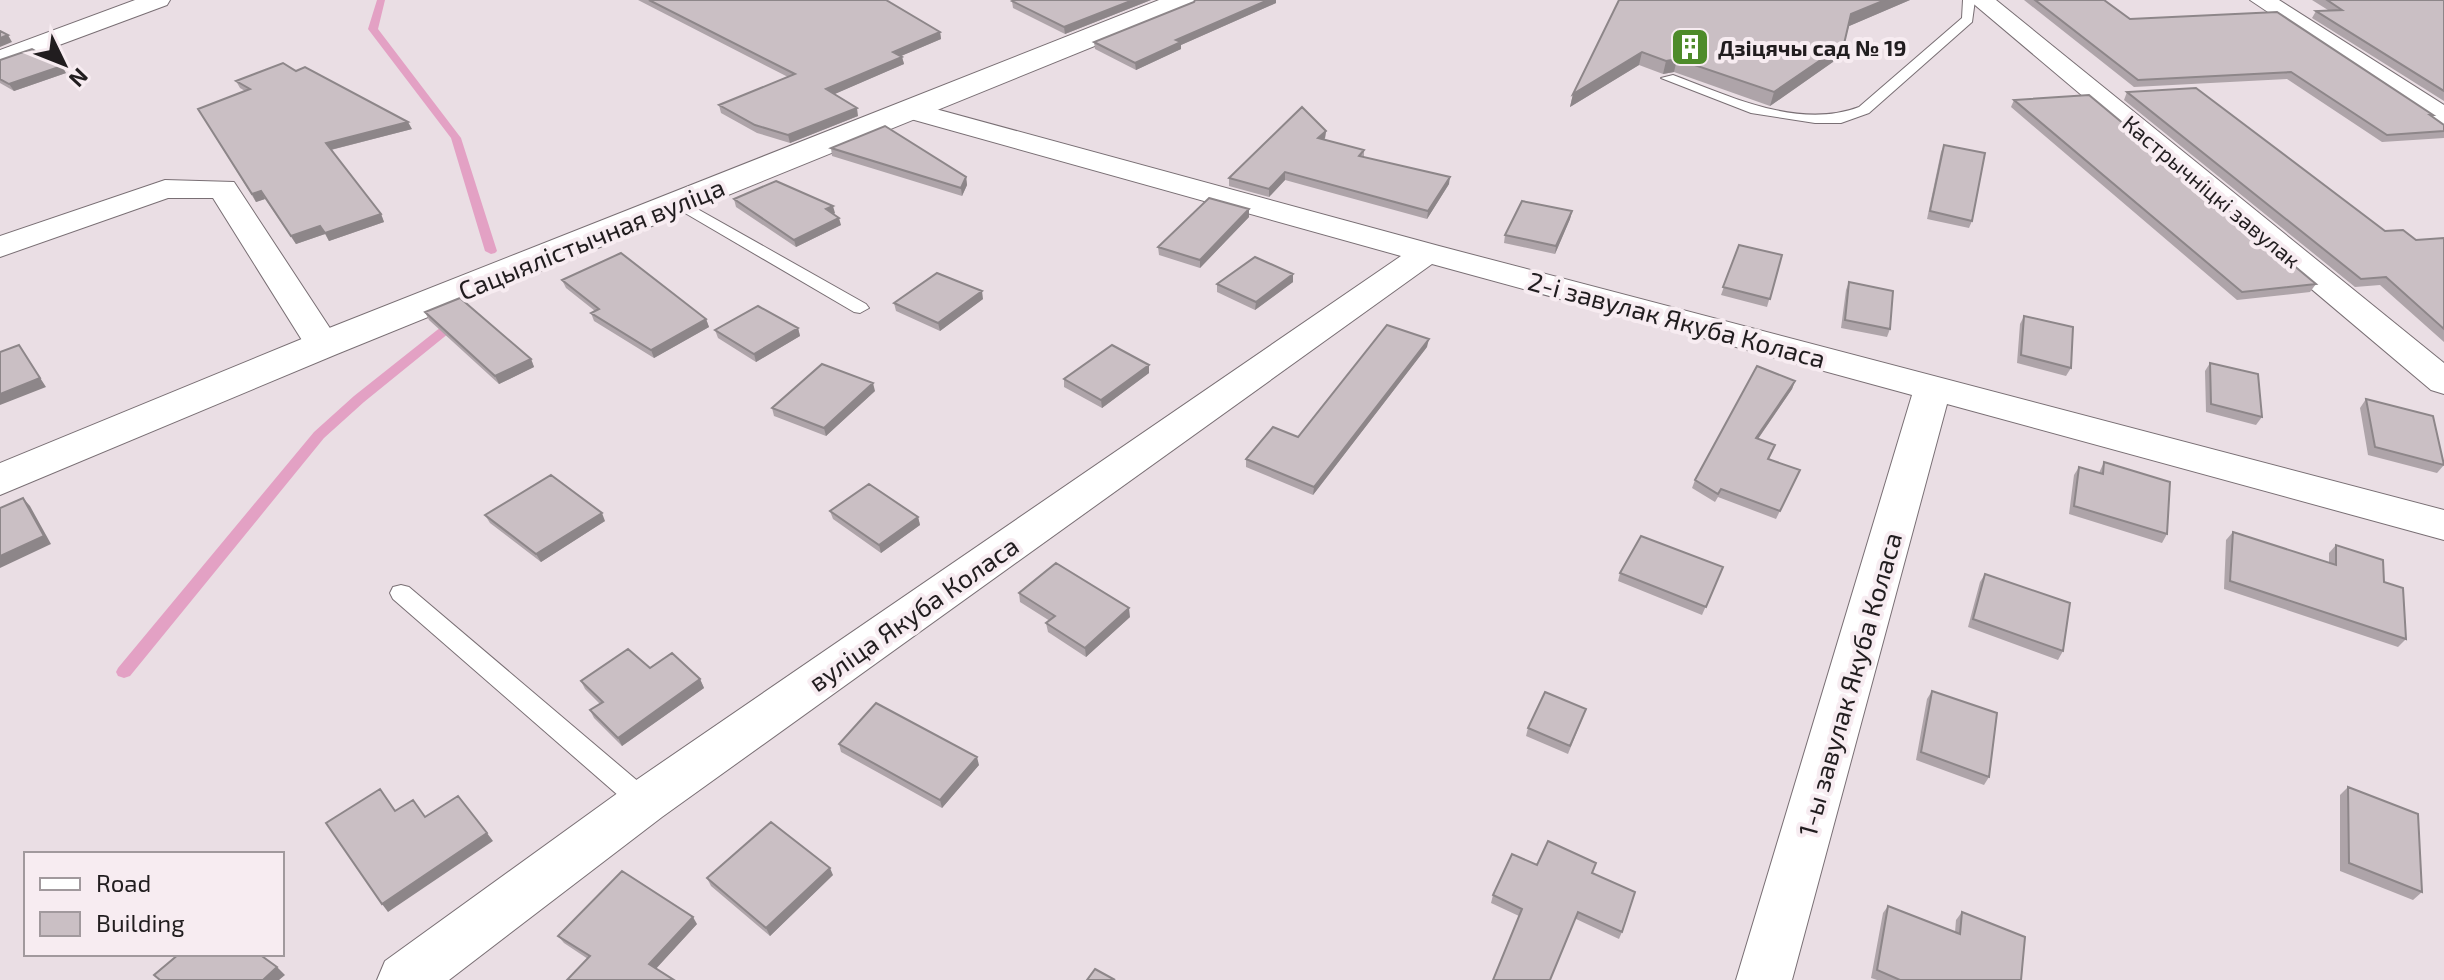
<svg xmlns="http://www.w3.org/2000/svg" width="2444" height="980" font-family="'Exo 2',sans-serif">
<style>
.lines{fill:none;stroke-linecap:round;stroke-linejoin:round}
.stream{fill:#e3a1c4;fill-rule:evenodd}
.service-casing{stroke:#796f74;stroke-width:2}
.minor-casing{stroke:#796f74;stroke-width:2}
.secondary-casing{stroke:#796f74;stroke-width:2}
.service{fill:#fff;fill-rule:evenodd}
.minor{fill:#fff;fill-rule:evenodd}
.secondary{fill:#fff;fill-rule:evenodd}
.wall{fill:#aea4a9}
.shaded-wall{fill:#8d8689}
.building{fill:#cabfc4;stroke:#8d8689;stroke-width:2}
.labels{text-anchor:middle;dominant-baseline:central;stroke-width:8;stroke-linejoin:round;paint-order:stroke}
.far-poi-label{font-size:22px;font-weight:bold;fill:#211d1f;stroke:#f7ecf1;text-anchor:start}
.far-street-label{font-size:22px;fill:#211d1f;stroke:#f7ecf1}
.street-label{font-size:26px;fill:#211d1f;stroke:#f7ecf1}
</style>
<rect width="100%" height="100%" fill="#eadee4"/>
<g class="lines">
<path class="stream" d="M377 0H385L378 29 461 138 497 251 495 253 491 254 485 251 451 138 368 29Z
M450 322 454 323 456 326 454 329 364 402 324 438 130 676 124 678 118 676 116 672 118 668 314 432 354 396 446 323Z"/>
<defs>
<path id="service" d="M1963 0H1975L1972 22 1869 113 1841 123H1815L1751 113 1661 78 1673 75C1729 96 1799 130 1859 107L1962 18Z
M678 198 866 304 869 308 860 313 854 312 673 206 670 203Z
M401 585 409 587 653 794 656 802 653 810 644 813 635 810 393 599 390 593 393 587Z"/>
<path id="minor" d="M135 0H170L167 5 0 67V50Z
M1969 0H1996L2444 363V394L2431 390Z
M2250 0H2279L2444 105V126L2434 123Z
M910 102 1439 246 2444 510V540L1947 404 1792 980H1736L1912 395 1432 264 662 817 449 980H377L385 961 626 787 1401 256 900 116 896 110 900 104Z
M165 180 234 182 341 345 336 353 323 356 310 353 213 198H168L0 257V236Z"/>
<path id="secondary" d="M1159 0H1197L1193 6 337 354 0 495V463L309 336Z"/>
</defs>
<use href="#service" class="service-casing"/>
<use href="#minor" class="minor-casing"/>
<use href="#secondary" class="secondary-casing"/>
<use href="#service" class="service"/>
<use href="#minor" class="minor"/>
<use href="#secondary" class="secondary"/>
</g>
<path class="wall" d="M638 0H886L940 32 941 39 901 56 902 57 904 64 834 94 858 116 790 143 757 133 721 113 719 105 788 77Z
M1151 0 1065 34 1013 8 1012 1Z
M1195 0H1276V3L1181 45V49L1136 70 1095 49 1094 42 1194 2Z
M1619 0H1910L1849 26 1840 57 1770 106 1674 72 1663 74 1639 65 1570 107 1573 94Z
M2024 0H2104L2130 19 2433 115 2432 117 2444 125V138L2382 142 2287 79 2134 87Z
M2312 0H2444V101L2312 18 2316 11 2328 10Z
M0 60 66 73 14 91 0 83Z
M236 81 412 129 331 150 381 214 384 222 329 241 325 234 296 244 265 199 256 202 198 109 245 91 240 88Z
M2127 92 2385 231 2416 240 2444 238V342L2380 285 2355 287 2124 100Z
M2014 100 2316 284 2310 292 2237 300 2011 107Z
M1326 131 1325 138 1324 140 1364 150V157L1449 184 1427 219 1285 180 1269 197 1229 186V178Z
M1944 145 1972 221 1969 228 1927 219 1941 152Z
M831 148 966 177 967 185 962 196 832 156Z
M734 199 835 213 834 214 841 225 796 247 736 207Z
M1249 209V217L1200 268 1159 255 1158 247Z
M1572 211 1570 219 1555 254 1504 243 1505 235Z
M1739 245 1782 255 1767 307 1721 295Z
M562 280 706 319 709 327 654 358 594 321 591 313 595 311 566 288Z
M1293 282 1255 310 1217 292V284Z
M1849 282 1890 329 1887 337 1841 328 1846 290Z
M983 299 940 331 896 311 894 303Z
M425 312 531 359 534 367 499 384 429 320Z
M2024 316 2071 368 2066 376 2017 363 2020 324Z
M798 328 800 336 756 362 718 338 715 330Z
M1427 347 1313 495 1246 467V459L1298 437Z
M2210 363 2262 417 2256 425 2206 412 2205 371Z
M1149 365V373L1102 408 1064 387V379Z
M1795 381 1792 389 1758 439 1769 459 1796 478 1776 519 1718 497 1715 502 1692 488 1695 480Z
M875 391 826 436 774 416 772 408Z
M2366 399 2444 465 2437 473 2368 455 2360 408Z
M2104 462 2167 534 2162 543 2069 514 2074 475 2079 467 2099 473Z
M830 511 918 517 920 525 881 553 833 519Z
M485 515 605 521 541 562 490 523Z
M2233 532 2329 563V553L2336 545 2384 582 2406 639 2398 647 2224 589 2226 540Z
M1723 567 1702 615 1618 581 1620 573Z
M1985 574 2063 651 2058 660 1968 627 1980 582Z
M1019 593 1130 617 1086 657 1048 632 1046 623 1050 621 1020 602Z
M650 668 700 679 704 688 622 746 594 718 590 710 600 704 585 689 581 681Z
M1932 691 1989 777 1984 785 1916 760 1927 699Z
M1583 717 1568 754 1526 736 1528 728Z
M839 744 979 765 942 808 841 752Z
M2348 787 2422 892 2413 900 2340 871V795Z
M1537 865 1593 873 1622 932 1619 939 1576 919 1519 916 1491 903 1493 895Z
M833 875 770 936 711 886 707 878Z
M1888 906 1955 932 1956 920 1962 912 2021 980H1877L1871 978 1883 913Z
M697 924 656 968 588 959 564 943 558 936Z"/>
<path class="shaded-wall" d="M1133 0H1151L1065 34 1064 27Z
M1268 0H1276V3L1181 45V49L1136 70 1135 63 1176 40Z
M1885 0H1910L1847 27 1851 14Z
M940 32 941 39 894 59 893 52Z
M8 35 12 42 0 47V38Z
M1844 44 1840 57 1770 106 1774 92Z
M1642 52 1639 65 1570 107 1573 94Z
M902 57 904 64 828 97 826 89Z
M1677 59 1674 72 1663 74 1666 61Z
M62 66 66 73 14 91 9 84Z
M857 108 858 116 790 143 788 135Z
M408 122 412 129 330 150 326 143Z
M1326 131 1325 138 1318 146V138Z
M1285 172V180L1269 197V189Z
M966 177 967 185 962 196 961 188Z
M1450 177 1449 184 1427 219 1428 211Z
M261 191 265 199 256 202 252 194Z
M833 206 835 213 828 217 826 209Z
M1249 209V217L1200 268V260Z
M1572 211 1570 219 1555 254 1556 246Z
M381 214 384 222 329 241 325 233Z
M839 218 841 225 796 247 794 240Z
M320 226 325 234 296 244 291 236Z
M1293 274V282L1255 310 1256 302Z
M982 291 983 299 940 331 938 323Z
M706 319 709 327 654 358 651 350Z
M798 328 800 336 756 362 754 354Z
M1429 339 1427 347 1313 495 1314 487Z
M19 345 46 387 0 405V394Z
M531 359 534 367 499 384 495 376Z
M1149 365V373L1102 408 1101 400Z
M1795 381 1792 389 1753 446 1756 438Z
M873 383 875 391 826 436 824 428Z
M23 498 30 506 51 544 0 568V556Z
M602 513 605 521 541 562 536 554Z
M918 517 920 525 881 553 879 545Z
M1129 608 1130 617 1086 657 1085 648Z
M700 679 704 688 622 746 618 738Z
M977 757 979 765 942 808 940 800Z
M487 833 493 841 388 912 382 904Z
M830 868 833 875 770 936 766 928Z
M693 917 697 924 654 971 649 964Z
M277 967 285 975 279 980H263Z"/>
<path class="building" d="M649 0H886L940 32 893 52 902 57 826 89 857 108 788 135 755 125 719 105 795 74Z
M1014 0H1133L1064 27 1012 1Z
M1195 0H1268L1176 40 1181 42 1135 63 1094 42 1194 2Z
M1619 0H1885L1851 14 1844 44 1774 92 1677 59 1666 61 1642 52 1573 94Z
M2035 0H2104L2130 19 2277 12 2433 115H2430L2444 125V131L2387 135 2291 72 2138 80Z
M2327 0H2444V91L2316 11 2342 10Z
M0 31 8 35 0 38Z
M32 49 62 66 9 84 0 79V60Z
M283 63 296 71 305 67 408 122 326 143 381 214 325 233 320 226 291 236 261 191 252 194 198 109 250 89 236 81Z
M2196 88 2385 231 2403 230 2416 240 2444 238V329L2386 277 2361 279 2127 92Z
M2089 95 2316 284 2242 292 2014 100Z
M1302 107 1326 131 1318 138 1364 150 1359 156 1450 177 1428 211 1285 172 1269 189 1229 178Z
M885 126 966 177 961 188 831 148Z
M1944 145 1985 153 1972 221 1930 211Z
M776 181 833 206 826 209 839 218 794 240 734 199Z
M1209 198 1249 209 1200 260 1158 247Z
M1522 201 1572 211 1556 246 1505 235Z
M1739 245 1782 255 1770 299 1723 287Z
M621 253 706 319 651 350 591 313 599 309 562 280Z
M1255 257 1293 274 1256 302 1217 284Z
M937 273 982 291 938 323 894 303Z
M1849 282 1893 291 1890 329 1845 320Z
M460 298 531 359 495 376 425 312Z
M758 306 798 328 754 354 715 330Z
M2024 316 2073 327 2071 368 2021 355Z
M1387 325 1429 339 1314 487 1246 459 1273 427 1298 437Z
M19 345 40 378 0 394V352Z
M1112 345 1149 365 1101 400 1064 379Z
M2210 363 2258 374 2262 417 2211 404Z
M822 364 873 383 824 428 772 408Z
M1757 366 1795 381 1756 438 1775 445 1768 459 1800 470 1780 511 1721 489 1718 494 1695 480Z
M2366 399 2433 416 2444 465 2375 447Z
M2104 462 2170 482 2167 534 2074 506 2079 467 2103 474Z
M551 475 602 513 536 554 485 515Z
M869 484 918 517 879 545 830 511Z
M23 498 44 536 0 556V508Z
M2233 532 2336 565V545L2383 560 2384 582 2403 588 2406 639 2230 581Z
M1641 536 1723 567 1706 607 1620 573Z
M1056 563 1129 608 1085 648 1046 623 1055 616 1019 593Z
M1985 574 2070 603 2063 651 1973 619Z
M628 649 650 668 672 653 700 679 618 738 590 710 603 702 581 681Z
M1932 691 1997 713 1989 777 1921 752Z
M1545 692 1586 709 1570 746 1528 728Z
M876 703 977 757 940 800 839 744Z
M2348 787 2418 814 2422 892 2349 863Z
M380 789 395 811 413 800 425 817 458 796 487 833 382 904 326 823Z
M771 822 830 868 766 928 707 878Z
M1548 841 1596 863 1592 873 1635 892 1622 932 1578 912 1550 980H1493L1522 909 1493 895 1512 854 1537 865Z
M622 871 693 917 649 964 674 980H567L590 956 558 936Z
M1888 906 1960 934 1962 912 2025 937 2021 980H1900L1877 970Z
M179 954H259L277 967 263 980H160L154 975Z
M1095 969 1115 980H1087Z"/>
<defs>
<symbol id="building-square" viewBox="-11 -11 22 22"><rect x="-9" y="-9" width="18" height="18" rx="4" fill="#4e8b2a" stroke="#f7ecf1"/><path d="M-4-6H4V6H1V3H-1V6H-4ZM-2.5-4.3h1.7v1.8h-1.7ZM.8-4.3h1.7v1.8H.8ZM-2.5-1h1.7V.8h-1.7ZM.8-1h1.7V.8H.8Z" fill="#fff"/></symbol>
</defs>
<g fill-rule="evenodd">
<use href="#building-square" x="1668" y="25" width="44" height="44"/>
</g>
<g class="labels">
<g class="far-poi-label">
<text x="1718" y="47">Дзіцячы сад № 19</text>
</g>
<g class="far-street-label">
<text transform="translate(2212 191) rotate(40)">Кастрычніцкі завулак</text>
</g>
<g class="street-label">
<text transform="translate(591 238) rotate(-22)">Сацыялістычная вуліца</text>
<text transform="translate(1677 319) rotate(15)">2-і завулак Якуба Коласа</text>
<text transform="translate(913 613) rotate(-35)">вуліца Якуба Коласа</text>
<text transform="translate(1849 684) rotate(-74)">1-ы завулак Якуба Коласа</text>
</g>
</g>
<rect x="24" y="852" width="260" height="104" fill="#f7ecf1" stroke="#a1999d" stroke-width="2"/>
<rect x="40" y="878" width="40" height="12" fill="#ffffff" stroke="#a1999d" stroke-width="2"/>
<text x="96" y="892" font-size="24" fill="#211d1f">Road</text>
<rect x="40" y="912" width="40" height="24" fill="#cabfc4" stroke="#a1999d" stroke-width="2"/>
<text x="96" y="932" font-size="24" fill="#211d1f">Building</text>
<g transform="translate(64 64) rotate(133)" stroke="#f7ecf1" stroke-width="6" paint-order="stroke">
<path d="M0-6L14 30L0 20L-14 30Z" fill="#211d1f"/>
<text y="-12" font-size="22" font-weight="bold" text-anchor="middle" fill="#211d1f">N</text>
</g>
</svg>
